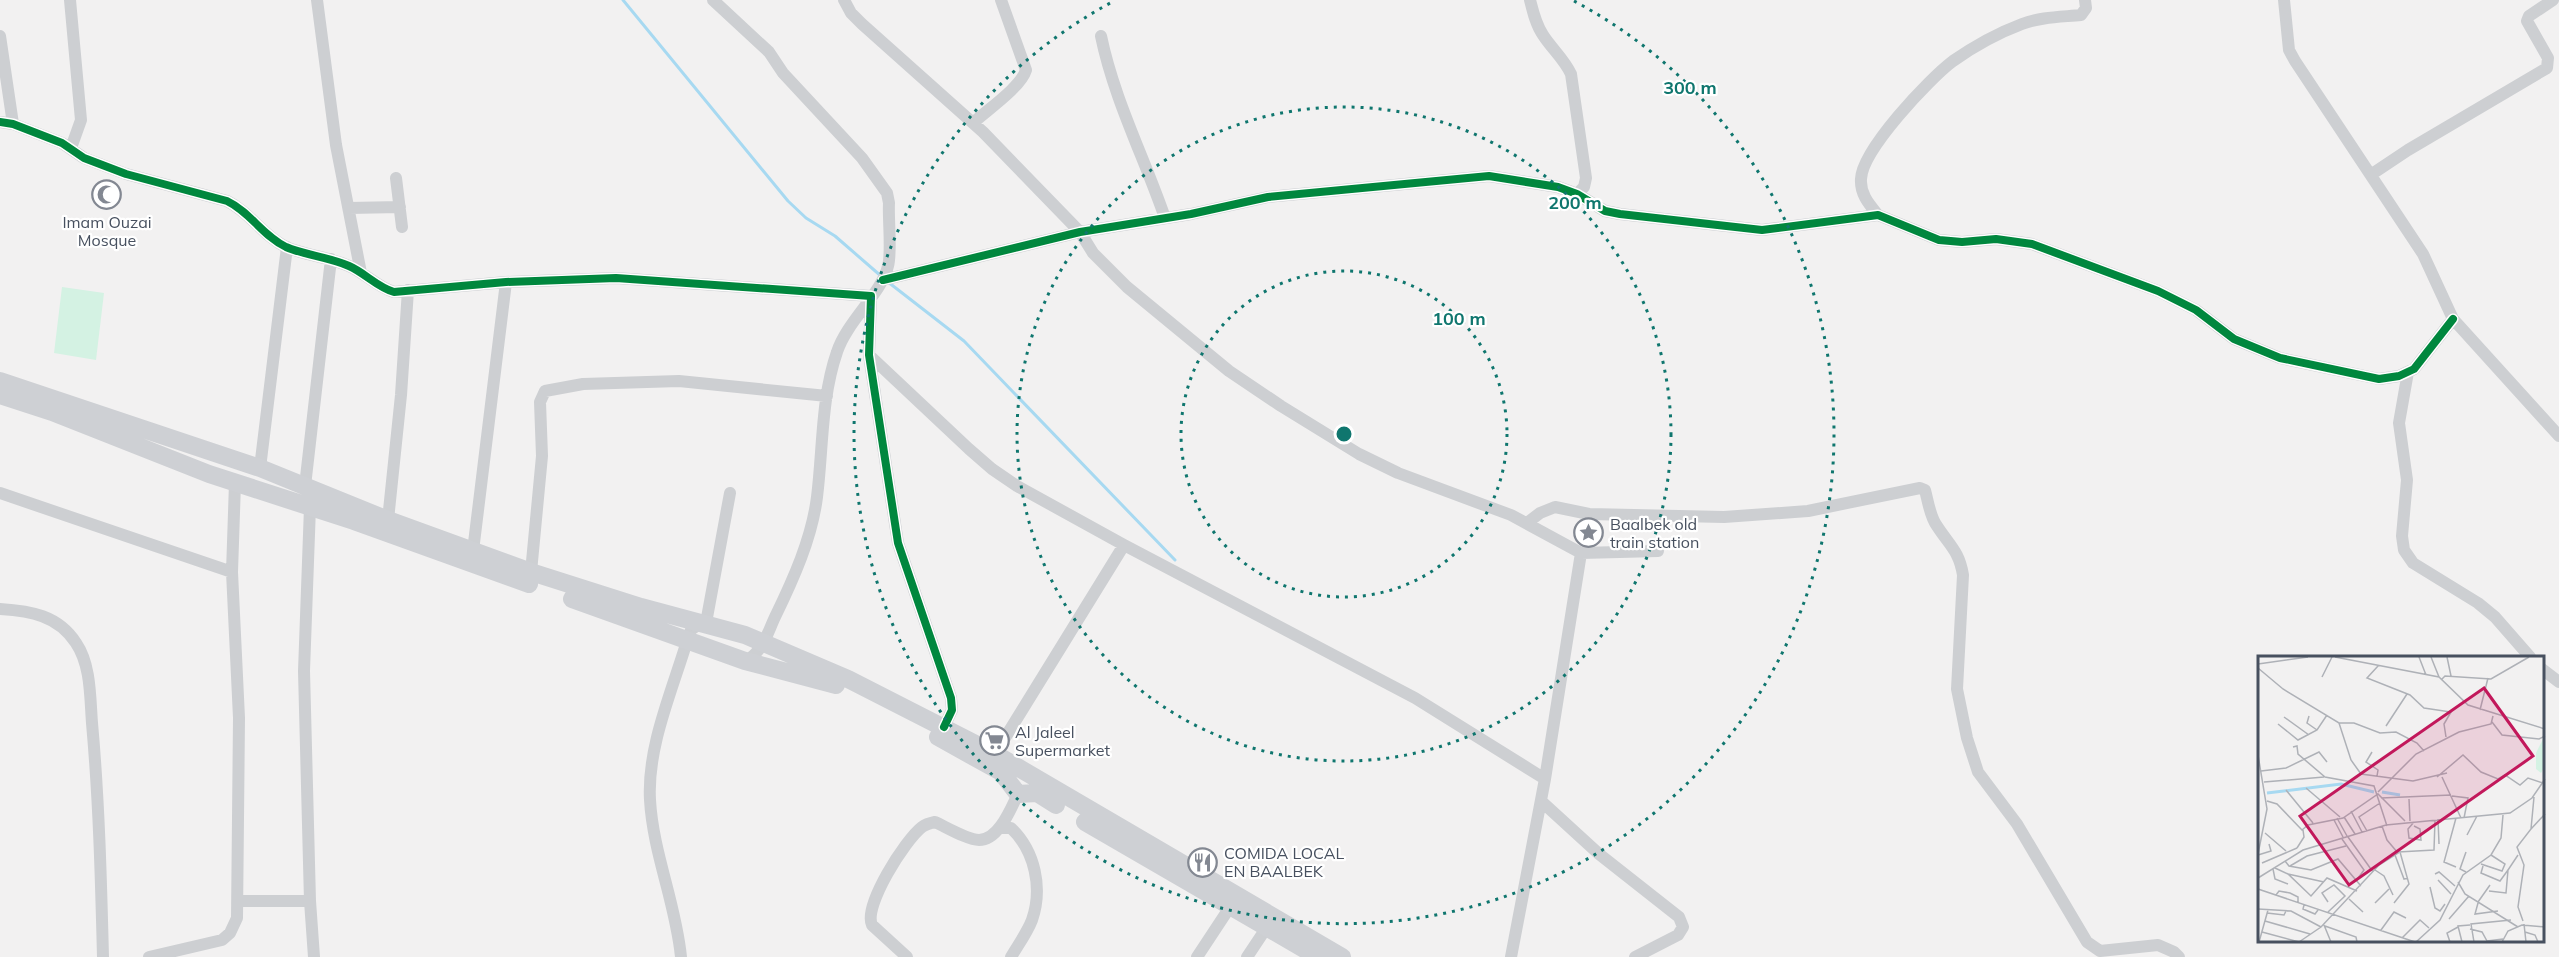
<svg xmlns="http://www.w3.org/2000/svg" width="2559" height="957" font-family="Mulish,sans-serif">
<style>
.green{fill:#d4f2e3}
.lines{fill:none;stroke-linecap:round;stroke-linejoin:round}
.stream{stroke:#a7d9f1;stroke-width:3}
.street{stroke:#cdcfd2;stroke-width:12}
.secondary{stroke:#ced0d4;stroke-width:18}
.cycleway-casing{stroke:#fff;stroke-width:11}
.cycleway{stroke:#00873e;stroke-width:8}
.ring{fill:none;stroke:#0f766e;stroke-width:3;stroke-dasharray:3 6}
.labels{text-anchor:middle;dominant-baseline:central;stroke-width:4.5;stroke-linejoin:round;paint-order:stroke}
.poi-label{font-size:16px;fill:#47505f;stroke:#fff;text-anchor:start}
.inset-river{fill:none;stroke:#a7d9f1;stroke-width:3}
.inset-road{fill:none;stroke:#aeb1b7;stroke-width:1.5}
.view{fill:#c2185b;fill-opacity:0.15;stroke:#c2185b;stroke-width:3}
.inset-edge{fill:none;stroke:#47505f;stroke-width:3}
.centre{fill:#0f766e;stroke:#fff;stroke-width:3}
.ring-label{font-size:18px;text-anchor:middle;font-weight:bold;fill:#0f766e;stroke:#fff;stroke-width:4.5;stroke-linejoin:round;paint-order:stroke}
</style>
<rect width="100%" height="100%" fill="#f2f1f1"/>
<path class="green" d="M62 287 104 293 96 360 54 353Z"/>
<g class="lines">
<path class="stream" d="M623 0 788 201 806 218 835 236 881 276
M888 282 964 341 1175 560"/>
<path class="street" d="M70 0 81 120 71 148
M317 0 336 145 361 273
M713 0 769 52 783 73 862 158 887 193 889 203C888 219 892 253 888 266 882 293 847 321 837 352 821 398 823 449 817 497 812 538 793 580 775 617 767 634 763 652 745 661
M844 0 851 13 862 24 983 132 1080 232 1093 253 1127 287 1229 371 1281 406 1359 454 1398 473 1511 515 1581 553 1658 551
M1530 0C1533 12 1536 25 1543 35 1552 49 1564 59 1571 74L1586 178 1584 187 1577 194
M2284 0 2289 50 2295 61 2423 254 2453 319 2559 436
M0 36 13 124
M1101 36C1114 99 1144 157 1165 218
M0 122 13 124 62 143 84 158 126 174 227 201C250 212 263 236 286 247 304 255 329 257 349 266 365 273 377 287 394 292L506 282 616 278 871 296 869 355 898 543 951 698 952 710 944 727
M973 123C987 110 1021 87 1026 70L1001 0
M2372 174 2408 150 2547 68 2548 58 2527 21 2529 16 2553 0
M396 178 402 227
M349 208 400 207
M1878 215C1869 204 1860 194 1861 179 1862 150 1929 79 1953 61 1973 47 1998 33 2022 24 2040 17 2061 17 2081 15L2086 8 2085 0
M883 280 1080 232 1191 214 1268 197 1489 176 1558 187 1577 194 1605 211 1620 214 1762 230 1878 215 1939 240 1962 242 1996 239 2032 244 2158 291 2196 310 2234 339 2280 358 2379 379 2399 376 2414 369 2453 319
M869 355 969 449 992 469 1017 486 1124 545 1415 698 1545 779
M2408 372 2399 423 2407 480 2402 536 2404 550 2413 563 2478 603 2495 617 2530 657
M260 468 287 247
M305 486 331 259
M0 493 232 572
M310 507 304 671 310 901 314 957
M388 520 401 395 408 290
M1527 523 1540 513 1555 507 1589 514 1724 517 1808 511 1920 488 1925 490C1928 501 1930 517 1937 526 1950 546 1959 551 1963 575L1957 689 1967 738 1978 772 2017 824 2087 942 2100 951 2158 945 2174 952 2179 957
M473 551 506 282
M531 572 542 456 540 402 545 391 583 384 679 381 827 396
M0 609C30 611 58 615 76 643 91 665 90 697 92 723 99 801 101 879 103 957
M706 623 730 493
M2542 669 2559 682
M995 754 1124 545
M1541 801 1599 854 1679 917 1683 927 1678 935 1635 957
M999 828H1011C1035 851 1043 888 1032 920 1027 933 1018 945 1011 957
M239 901H310
M149 957 222 940 230 933 237 918 239 718 232 572 235 483
M681 957C676 904 653 853 650 800 647 747 672 691 687 641L691 630 702 622
M907 957 872 925C863 906 905 840 922 827 926 824 930 823 935 822 946 827 968 840 979 840 999 840 1011 808 1018 794
M1197 957 1230 907
M1247 957 1267 927
M1511 957 1545 779 1581 553"/>
<path class="secondary" d="M0 381 260 468 388 520 531 572 641 607 745 635 848 679 995 754 1342 957
M0 395 52 412 209 474 354 521 529 584
M572 599 745 661 836 685
M938 737 1001 772 1018 794 1037 793 1056 805
M1085 822 1318 957"/>
<defs>
<path id="cycleway" d="M0 122 13 124 62 143 84 158 126 174 227 201C250 212 263 236 286 247 304 255 329 257 349 266 365 273 377 287 394 292L506 282 616 278 871 296 869 355 898 543 951 698 952 710 944 727
M883 280 1080 232 1191 214 1268 197 1489 176 1558 187 1577 194 1605 211 1620 214 1762 230 1878 215 1939 240 1962 242 1996 239 2032 244 2158 291 2196 310 2234 339 2280 358 2379 379 2399 376 2414 369 2453 319"/>
</defs>
<use href="#cycleway" class="cycleway-casing"/>
<use href="#cycleway" class="cycleway"/>
</g>
<g class="ring">
<circle cx="1344" cy="434" r="163"/>
<circle cx="1344" cy="434" r="327"/>
<path d="M1574 1A490 490 0 1 1 1114 1"/>
</g>
<defs>
<symbol id="mosque-ring" viewBox="-11 -11 22 22"><circle r="9.5" fill="#fff" stroke="#838892" stroke-width="1.5"/><path d="M3.5-4.9A6 6 0 1 0 3.5 4.9A5 5 0 1 1 3.5-4.9Z" fill="#838892"/></symbol>
<symbol id="sight-ring" viewBox="-11 -11 22 22"><circle r="9.5" fill="#fff" stroke="#838892" stroke-width="1.5"/><path d="M0-6L1.8-2.2L6-1.7L2.9 1.2L3.7 5.4L0 3.3L-3.7 5.4L-2.9 1.2L-6-1.7L-1.8-2.2Z" fill="#838892"/></symbol>
<symbol id="supermarket-ring" viewBox="-11 -11 22 22"><circle r="9.5" fill="#fff" stroke="#838892" stroke-width="1.5"/><path d="M-6-5.5h2.5l.6 2H6L4.5 2H-2.5L-4.4-4H-6ZM-1.5 3.2a1.3 1.3 0 1 0 .1 0ZM3 3.2a1.3 1.3 0 1 0 .1 0Z" fill="#838892"/></symbol>
<symbol id="restaurant-ring" viewBox="-11 -11 22 22"><circle r="9.5" fill="#fff" stroke="#838892" stroke-width="1.5"/><path d="M-5-6h1v4h1v-4h1v4h1v-4h1v5L-1.5 .5V6h-2V.5L-5-1ZM5-6V6H3V1.5H1.5Q1.5-4 5-6Z" fill="#838892"/></symbol>
</defs>
<g fill-rule="evenodd">
<use href="#mosque-ring" x="90" y="178" width="33" height="33"/>
<use href="#sight-ring" x="1572" y="516" width="33" height="33"/>
<use href="#supermarket-ring" x="978" y="724" width="33" height="33"/>
<use href="#restaurant-ring" x="1186" y="846" width="33" height="33"/>
</g>
<g class="labels">
<g class="poi-label">
<text x="107" y="222" text-anchor="middle">Imam Ouzai<tspan x="107" dy="18">Mosque</tspan></text>
<text x="1610" y="524">Baalbek old<tspan x="1610" dy="18">train station</tspan></text>
<text x="1015" y="732">Al Jaleel<tspan x="1015" dy="18">Supermarket</tspan></text>
<text x="1224" y="853">COMIDA LOCAL<tspan x="1224" dy="18">EN BAALBEK</tspan></text>
</g>
</g>
<g transform="translate(2258 656)">
<rect width="286" height="286" fill="#f2f1f1"/>
<path d="M286 81V112L283 117 278 113V97Z" fill="#d4f2e3"/>
<path class="inset-river" d="M124 136 142 139M9 137 83 128 116 136"/>
<path class="inset-road" d="M77 1 181 21 210 49 287 73M161 1 168 19M173 1 181 21M189 1 193 20M0 8 50 1M120 10 109 22 152 39 166 52 193 56 186 68 188 81M0 12 25 33 81 67H96L122 77 138 76 159 87 166 95M64 21 74 1M183 24 187 20 233 23 271 1M222 54 230 22M51 60 49 67 59 74M26 61 51 79M234 66 244 79 281 83 287 80M81 67 93 104 103 118 155 125 189 117M20 68 40 84 59 74 69 59M128 70 149 38M35 91 39 90 40 98 67 121 116 130 129 170M114 96 108 106 120 114 119 120M0 99 9 153 0 198M3 115 28 112 61 96 69 106M179 121 205 99 223 116 240 123 247 119 262 129 270 122 285 127M184 121 203 162M6 126 66 121M48 132 82 161M28 134 55 167M120 136 158 98 201 76 233 68 235 60M194 140 210 142 206 162M123 142 193 139M151 143 152 165M9 145 19 148 44 174 50 169 85 162 120 138 147 165M93 155 104 176M86 161 97 178M79 162 89 180M198 162 186 206 198 211M180 163 181 188M76 164 85 181M156 166 150 173 151 182 163 184 162 173 156 170M273 173 287 158M109 175 101 161 122 147M7 177 28 195M209 179 219 160M90 181 115 216M84 183 106 214 98 225M39 192 46 181 45 174M140 196 176 194 177 164M208 196 202 213 208 216M0 199 13 195 11 188M137 199 146 223 150 222M27 205 31 210 53 214 80 203 103 230M4 207 39 192M223 208 244 215 247 208 233 199M32 210 49 200 88 190M225 210 223 217 242 225 250 214M17 212 30 218 53 240 69 222 99 235M15 213 17 223 30 228M117 214 126 220 135 239M30 218 66 226M177 218 181 216 197 230M0 222 45 194 128 169 252 157 274 142 287 123M180 224 193 238M200 226 207 238 260 271M172 231 177 252 182 255 187 248M0 233 157 286M231 235 248 237 250 214 260 199M18 239 21 235 32 237 40 241V246M91 243 105 256M70 246 64 237 76 229 87 240 70 256M220 246 232 229M117 247 131 233M136 247 151 228 142 196M220 247 217 258 240 255M46 249 45 253 57 258 60 254M0 253 33 255 63 271M9 257 26 259 28 255M191 263 211 240M7 265 52 278M265 265 260 251 266 209 259 191 273 173 276 141M266 268 268 286M66 269 73 286M67 270 98 281 99 286M212 273 224 276 229 285 245 283M123 274 136 256 148 262M4 276 41 286M267 276 277 279 280 286M144 282 162 264 171 272M1 286 10 254M41 286 63 271 121 209 140 197 129 184 124 170M158 286 182 264 205 219 233 199 243 182 245 159M192 286 189 277 200 271M204 286 200 270 212 269M216 286 213 268 253 264M244 286 250 275 264 269 287 271"/>
<path class="view" d="M226 32 275 100 91 229 42 160Z"/>
<rect width="286" height="286" class="inset-edge"/>
</g>
<circle cx="1344" cy="434" r="9" class="centre"/>
<g class="ring-label">
<text x="1690" y="94">300 m</text>
<text x="1575" y="209">200 m</text>
<text x="1459" y="325">100 m</text>
</g>
</svg>
